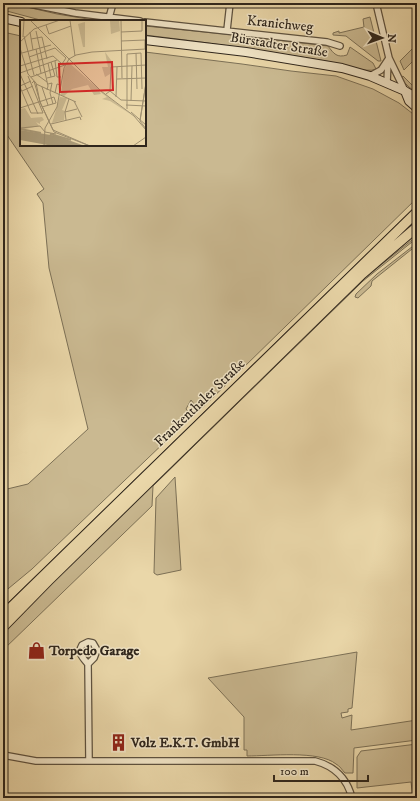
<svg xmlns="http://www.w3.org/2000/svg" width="420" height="801" font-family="'IM FELL DW Pica',serif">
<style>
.green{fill:#cab991;stroke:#7c7056}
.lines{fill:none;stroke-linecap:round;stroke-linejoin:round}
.minor-casing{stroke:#5e523f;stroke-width:8}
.secondary-casing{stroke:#2f261c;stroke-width:10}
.primary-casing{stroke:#2f261c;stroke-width:11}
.minor{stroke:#f1e5c7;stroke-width:5.5}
.secondary{stroke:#f1e5c7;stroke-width:8}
.primary{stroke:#ead7a9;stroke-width:9}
.labels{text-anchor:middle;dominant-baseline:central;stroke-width:3;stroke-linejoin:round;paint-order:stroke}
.street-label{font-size:14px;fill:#2f261c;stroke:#f1e5c7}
.poi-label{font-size:14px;font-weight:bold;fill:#2f261c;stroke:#f1e5c7;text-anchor:start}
.inset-river{fill:none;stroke:#aa9b79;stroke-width:2}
.inset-road{fill:none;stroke:#9f9071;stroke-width:1}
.view{fill:#d62828;fill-opacity:0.15;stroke:#d62828;stroke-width:2}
.inset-edge{fill:none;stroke:#2f261c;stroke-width:2}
</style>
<rect width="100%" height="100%" fill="#ead7a9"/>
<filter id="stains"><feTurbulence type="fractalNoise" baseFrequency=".005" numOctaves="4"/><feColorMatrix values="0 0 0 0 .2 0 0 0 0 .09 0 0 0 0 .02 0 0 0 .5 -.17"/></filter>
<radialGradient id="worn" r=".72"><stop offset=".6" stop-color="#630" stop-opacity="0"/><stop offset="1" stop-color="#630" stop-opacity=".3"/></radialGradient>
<path class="green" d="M3 3 14 4 57 14 100 21H44L3 10Z
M370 17 381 61H378L346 36 333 35V33L339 31V33L364 27 363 19Z
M145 26 235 35 328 46C334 54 337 58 347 55L350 47 373 63 376 69C367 74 338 63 326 61 266 51 206 42 145 35Z
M3 32 21 36V145H145V52L242 64 291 71 336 76 373 89 399 103 417 117V198L199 411 191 400 186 409 192 416 32 569 3 593V490L28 484 88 429 49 268 43 203 37 194 44 189 5 132 3 120Z
M415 46H417V57L404 70 400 61Z
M403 76 417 90V93L409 87 400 78Z
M417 205V208L3 611V608Z
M417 236V238L363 281 153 486 152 506 3 650V634L29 605 357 284Z
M417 243V245L372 281 371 286 358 298 355 297 356 294 377 274Z
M175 477 181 570 157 575 154 573 156 498Z
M87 646H90L93 648V651L88 658C84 656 83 652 84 648Z
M357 652 352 708 348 709V712L341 713 342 718 352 715 351 730 417 720V740L354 748 353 773H345C342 770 340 766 336 764 319 750 269 756 247 756V750H244V717L208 678Z
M417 744V798H413L411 782 357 788V757L361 751Z"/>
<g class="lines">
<defs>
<path id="minor" d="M25 3 75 13 140 21
M376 3 389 58 405 91
M109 18 113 3
M145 22 327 42 340 46
M227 30 230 3
M370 76 381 70 389 58
M387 83 388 60
M88 664 94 658 97 650 93 643 88 642 82 645C77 653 83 658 88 664L89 761
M3 755 36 761H315C334 766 347 778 352 798"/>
<path id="secondary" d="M3 18 21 22
M145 40 246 52 342 68 370 76 405 91 417 98
M405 91 409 101 417 108"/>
<path id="primary" d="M3 615 417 212
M3 627 49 580 362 274 417 227"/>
</defs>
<use href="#minor" class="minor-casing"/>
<use href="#secondary" class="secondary-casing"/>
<use href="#primary" class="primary-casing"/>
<use href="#minor" class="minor"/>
<use href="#secondary" class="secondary"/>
<use href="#primary" class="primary"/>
</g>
<defs>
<symbol id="shop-bare" viewBox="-9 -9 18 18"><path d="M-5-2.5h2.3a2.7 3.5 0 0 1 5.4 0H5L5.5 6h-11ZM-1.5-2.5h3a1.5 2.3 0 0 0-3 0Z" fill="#8f2418" stroke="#f1e5c7" stroke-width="2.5" paint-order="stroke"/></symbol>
<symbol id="building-bare" viewBox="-9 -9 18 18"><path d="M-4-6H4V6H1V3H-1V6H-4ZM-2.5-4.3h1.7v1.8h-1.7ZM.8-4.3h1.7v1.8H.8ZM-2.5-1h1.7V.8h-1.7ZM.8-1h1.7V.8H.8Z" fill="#8f2418" stroke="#f1e5c7" stroke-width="2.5" paint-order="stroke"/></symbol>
</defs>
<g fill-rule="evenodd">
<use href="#shop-bare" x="24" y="638" width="25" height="25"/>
<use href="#building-bare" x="106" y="730" width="25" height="25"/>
</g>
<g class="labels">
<g class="street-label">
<text transform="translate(280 24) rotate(6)">Kranichweg</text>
<text transform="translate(279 45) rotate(9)">Bürstadter Straße</text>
<text transform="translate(200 403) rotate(-44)">Frankenthaler Straße</text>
</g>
<g class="poi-label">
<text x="49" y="651">Torpedo Garage</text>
<text x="131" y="743">Volz E.K.T. GmbH</text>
</g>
</g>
<g transform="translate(20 20)">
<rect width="126" height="126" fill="#ead7a9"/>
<path d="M99 0 100 11 91 14 90 1ZM65 2V27H63L58 4ZM85 32 93 43 90 54 85 57 82 47H88ZM48 42 87 76 112 95 90 81 82 79 87 77 79 71 81 74 74 75 68 65 52 69 44 76 41 75 44 50ZM40 77 47 78 42 90 45 91 44 100 32 103ZM5 88 11 98 22 97 24 100 20 102V104L16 102 19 106 0 110V89Z" fill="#cab991"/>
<path d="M0 110 37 116 65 126H33L0 120Z" fill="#aa9b79"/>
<path class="inset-river" d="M0 109 21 113M30 114 51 120"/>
<path class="inset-road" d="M10 0 81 71 114 96 126 110M50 0 55 36M101 0 102 58M26 5 29 14 51 6M14 9 40 0M16 11 28 66 27 70M10 12 13 30M101 12 122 11V0M4 16 14 55M3 17 4 0M11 19 22 17 27 39M101 21 125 20V29M0 22 14 9M0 28 8 54 16 63 20 82 34 112 70 126M16 29 21 53M2 33 31 25M116 33 117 69M49 39 56 35 72 32 126 29M35 41 37 57H41M28 43 31 57M0 46 33 36 42 44 46 38 35 28 9 37M0 53 37 40M0 54 18 94M16 54 27 62M11 57 45 45M27 58 35 56 31 42M97 59 126 58M12 63 14 61 20 82 33 110 70 126M126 63 120 101 126 109M16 64 56 82M28 64 32 63 30 73 33 84M0 66 11 61M0 67 11 93H23L8 56M22 67 28 85M2 71 13 66M90 71 91 47 126 45M35 73 37 64 41 65M86 74 90 71 101 80 126 81M96 77 97 47M54 81 62 97M111 81 112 46M106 85 126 86M22 87 36 83 34 77M0 88 34 77M107 89V34L121 33 122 69M45 92 57 89M111 92 126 105M46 100 45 92 49 79M120 100 126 63M31 104 60 97 61 100M1 108 20 106 25 112 36 114M24 126 25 108 37 87 44 48 49 39M113 126 126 117"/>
<path class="view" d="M92 42 93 70 40 72 39 44Z"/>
<rect width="126" height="126" class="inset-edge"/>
</g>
<rect width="420" height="801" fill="none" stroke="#ead7a9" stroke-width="16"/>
<rect x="4" y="4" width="412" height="793" fill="none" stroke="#2f261c" stroke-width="2"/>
<rect x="8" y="8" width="404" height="785" fill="none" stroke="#2f261c"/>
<g transform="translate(382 38) rotate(92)" stroke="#f1e5c7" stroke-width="3" paint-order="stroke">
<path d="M0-3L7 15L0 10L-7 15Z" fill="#2f261c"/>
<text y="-6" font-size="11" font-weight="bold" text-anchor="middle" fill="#2f261c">N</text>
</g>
<path d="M274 775v6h94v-6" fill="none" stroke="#2f261c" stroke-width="2"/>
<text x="280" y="775" font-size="12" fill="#2f261c" stroke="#f1e5c7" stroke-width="3" paint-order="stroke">100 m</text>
<rect width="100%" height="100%" filter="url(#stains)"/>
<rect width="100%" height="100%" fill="url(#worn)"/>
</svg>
